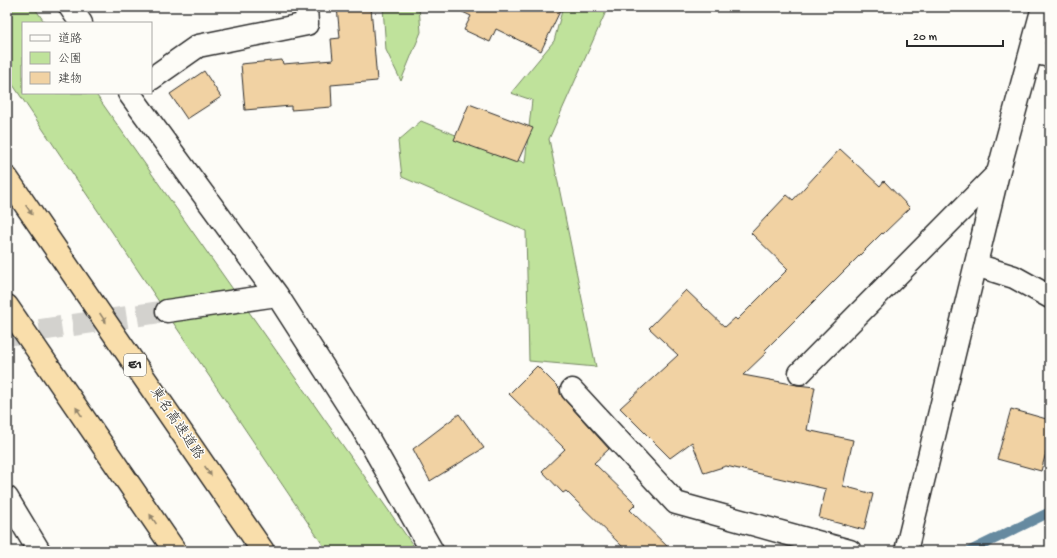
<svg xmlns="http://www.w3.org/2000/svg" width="1057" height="558" font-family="'Gochi Hand','Klee One',sans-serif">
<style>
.green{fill:#bfe29b;stroke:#758663}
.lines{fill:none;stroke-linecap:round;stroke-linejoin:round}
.stream{stroke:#668aa0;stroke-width:10}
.building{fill:#f1d2a3;stroke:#2b2b2b}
.minor-tunnel{stroke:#d3d2ce;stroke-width:22;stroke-dasharray:22 11;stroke-linecap:butt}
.minor-casing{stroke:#2b2b2b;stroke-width:25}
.tertiary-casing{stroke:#2b2b2b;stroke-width:25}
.motorway-casing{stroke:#2b2b2b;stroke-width:25}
.minor{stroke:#fdfcf7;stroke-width:22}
.tertiary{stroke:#fdfcf7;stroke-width:22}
.motorway{stroke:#f9deab;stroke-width:22}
.oneway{fill:#92846b}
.labels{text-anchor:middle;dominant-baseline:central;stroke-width:3;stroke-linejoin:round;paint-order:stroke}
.shield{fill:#fdfcf7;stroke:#6a6a68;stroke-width:1}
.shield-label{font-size:13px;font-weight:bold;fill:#2b2b2b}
.street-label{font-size:14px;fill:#2b2b2b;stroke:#fdfcf7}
</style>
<rect width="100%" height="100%" fill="#fdfcf7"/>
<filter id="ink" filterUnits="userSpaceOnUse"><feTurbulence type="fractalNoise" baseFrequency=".025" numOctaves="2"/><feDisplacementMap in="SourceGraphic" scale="8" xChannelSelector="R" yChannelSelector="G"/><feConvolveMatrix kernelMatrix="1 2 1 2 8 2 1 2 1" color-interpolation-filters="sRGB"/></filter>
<g filter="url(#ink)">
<path class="green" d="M7 7H34L45 23H23V93H95L417 551H327L7 76Z
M383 7H419L421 32 401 81 386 50Z
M563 7H608L549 139 596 367 529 361 526 231 402 177 398 141 421 121 525 163 532 100 511 93 554 41Z"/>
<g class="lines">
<path class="stream" d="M970 551 1050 512"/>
</g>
<path class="building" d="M337 7H371L377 81 331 85 332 107 291 110V106L245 110 241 64 282 60 283 64 333 60 331 39 340 38Z
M452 7H562L541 51 496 29 490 42 464 30 471 16Z
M204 71 221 97 187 119 170 94Z
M469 104 533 128 517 163 454 140Z
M840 149 880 186 884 181 910 208 883 234 882 233 765 350 767 352 743 375 797 385 815 387 807 430 853 440 843 486 873 494 864 530 819 518 826 489 726 466 704 473 692 442 670 458 620 408 678 355 649 328 686 290 725 327 735 318 737 320 788 269 751 233 787 195 793 200Z
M537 366 560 389V393L563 398 609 449 594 463 636 504 630 510 672 551H627L566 491 563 493 542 471 565 449 509 394Z
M1011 409 1050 420V438L1041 471 997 459Z
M459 414 484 448 430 481 413 449Z"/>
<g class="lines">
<path class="minor-tunnel" d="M7 335 167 311"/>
<defs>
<path id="minor" d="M70 7 81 23
M1032 52 1050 56
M151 79 198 46 307 24 306 7
M129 93 277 295 360 424 432 551
M976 265 1014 277 1050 297
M167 311 277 295
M800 373 998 173
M572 390 676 503 850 551"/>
<path id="tertiary" d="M7 498 39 551
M906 551 998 173 1043 7"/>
<path id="motorway" d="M7 178 263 551
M7 306 175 551"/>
</defs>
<use href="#minor" class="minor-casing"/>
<use href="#tertiary" class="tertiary-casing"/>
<use href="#motorway" class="motorway-casing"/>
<use href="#minor" class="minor"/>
<use href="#tertiary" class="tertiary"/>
<use href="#motorway" class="motorway"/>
</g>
<defs><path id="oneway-solid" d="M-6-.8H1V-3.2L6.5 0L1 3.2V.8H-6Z"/></defs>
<g class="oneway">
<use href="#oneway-solid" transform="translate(29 210) rotate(56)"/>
<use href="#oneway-solid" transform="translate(103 318) rotate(56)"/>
<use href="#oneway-solid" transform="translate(79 412) rotate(-124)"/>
<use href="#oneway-solid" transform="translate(208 471) rotate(56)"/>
<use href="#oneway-solid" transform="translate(153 519) rotate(-124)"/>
</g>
</g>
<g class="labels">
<rect class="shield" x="124" y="354" width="22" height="22" rx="3"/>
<g class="shield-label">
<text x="135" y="365">E1</text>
</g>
<g class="street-label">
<text transform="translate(176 424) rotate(56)">東名高速道路</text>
</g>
</g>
<rect width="1057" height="558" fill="none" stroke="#fdfcf7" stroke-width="24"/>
<rect x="12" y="12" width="1033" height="534" fill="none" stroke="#2b2b2b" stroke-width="1.5" filter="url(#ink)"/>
<rect x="22" y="22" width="130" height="72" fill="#fdfcf7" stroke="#a9a8a5"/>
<rect x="30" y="35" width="20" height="6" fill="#fdfcf7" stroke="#a9a8a5"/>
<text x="58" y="42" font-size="12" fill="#2b2b2b">道路</text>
<rect x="30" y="52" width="20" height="12" fill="#bfe29b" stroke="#a9a8a5"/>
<text x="58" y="62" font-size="12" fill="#2b2b2b">公園</text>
<rect x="30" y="72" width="20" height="12" fill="#f1d2a3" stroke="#a9a8a5"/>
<text x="58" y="82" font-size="12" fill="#2b2b2b">建物</text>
<path d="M907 40v6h96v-6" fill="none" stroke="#2b2b2b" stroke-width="2"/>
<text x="913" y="40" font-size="12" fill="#2b2b2b" stroke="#fdfcf7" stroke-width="3" paint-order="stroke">20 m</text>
</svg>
